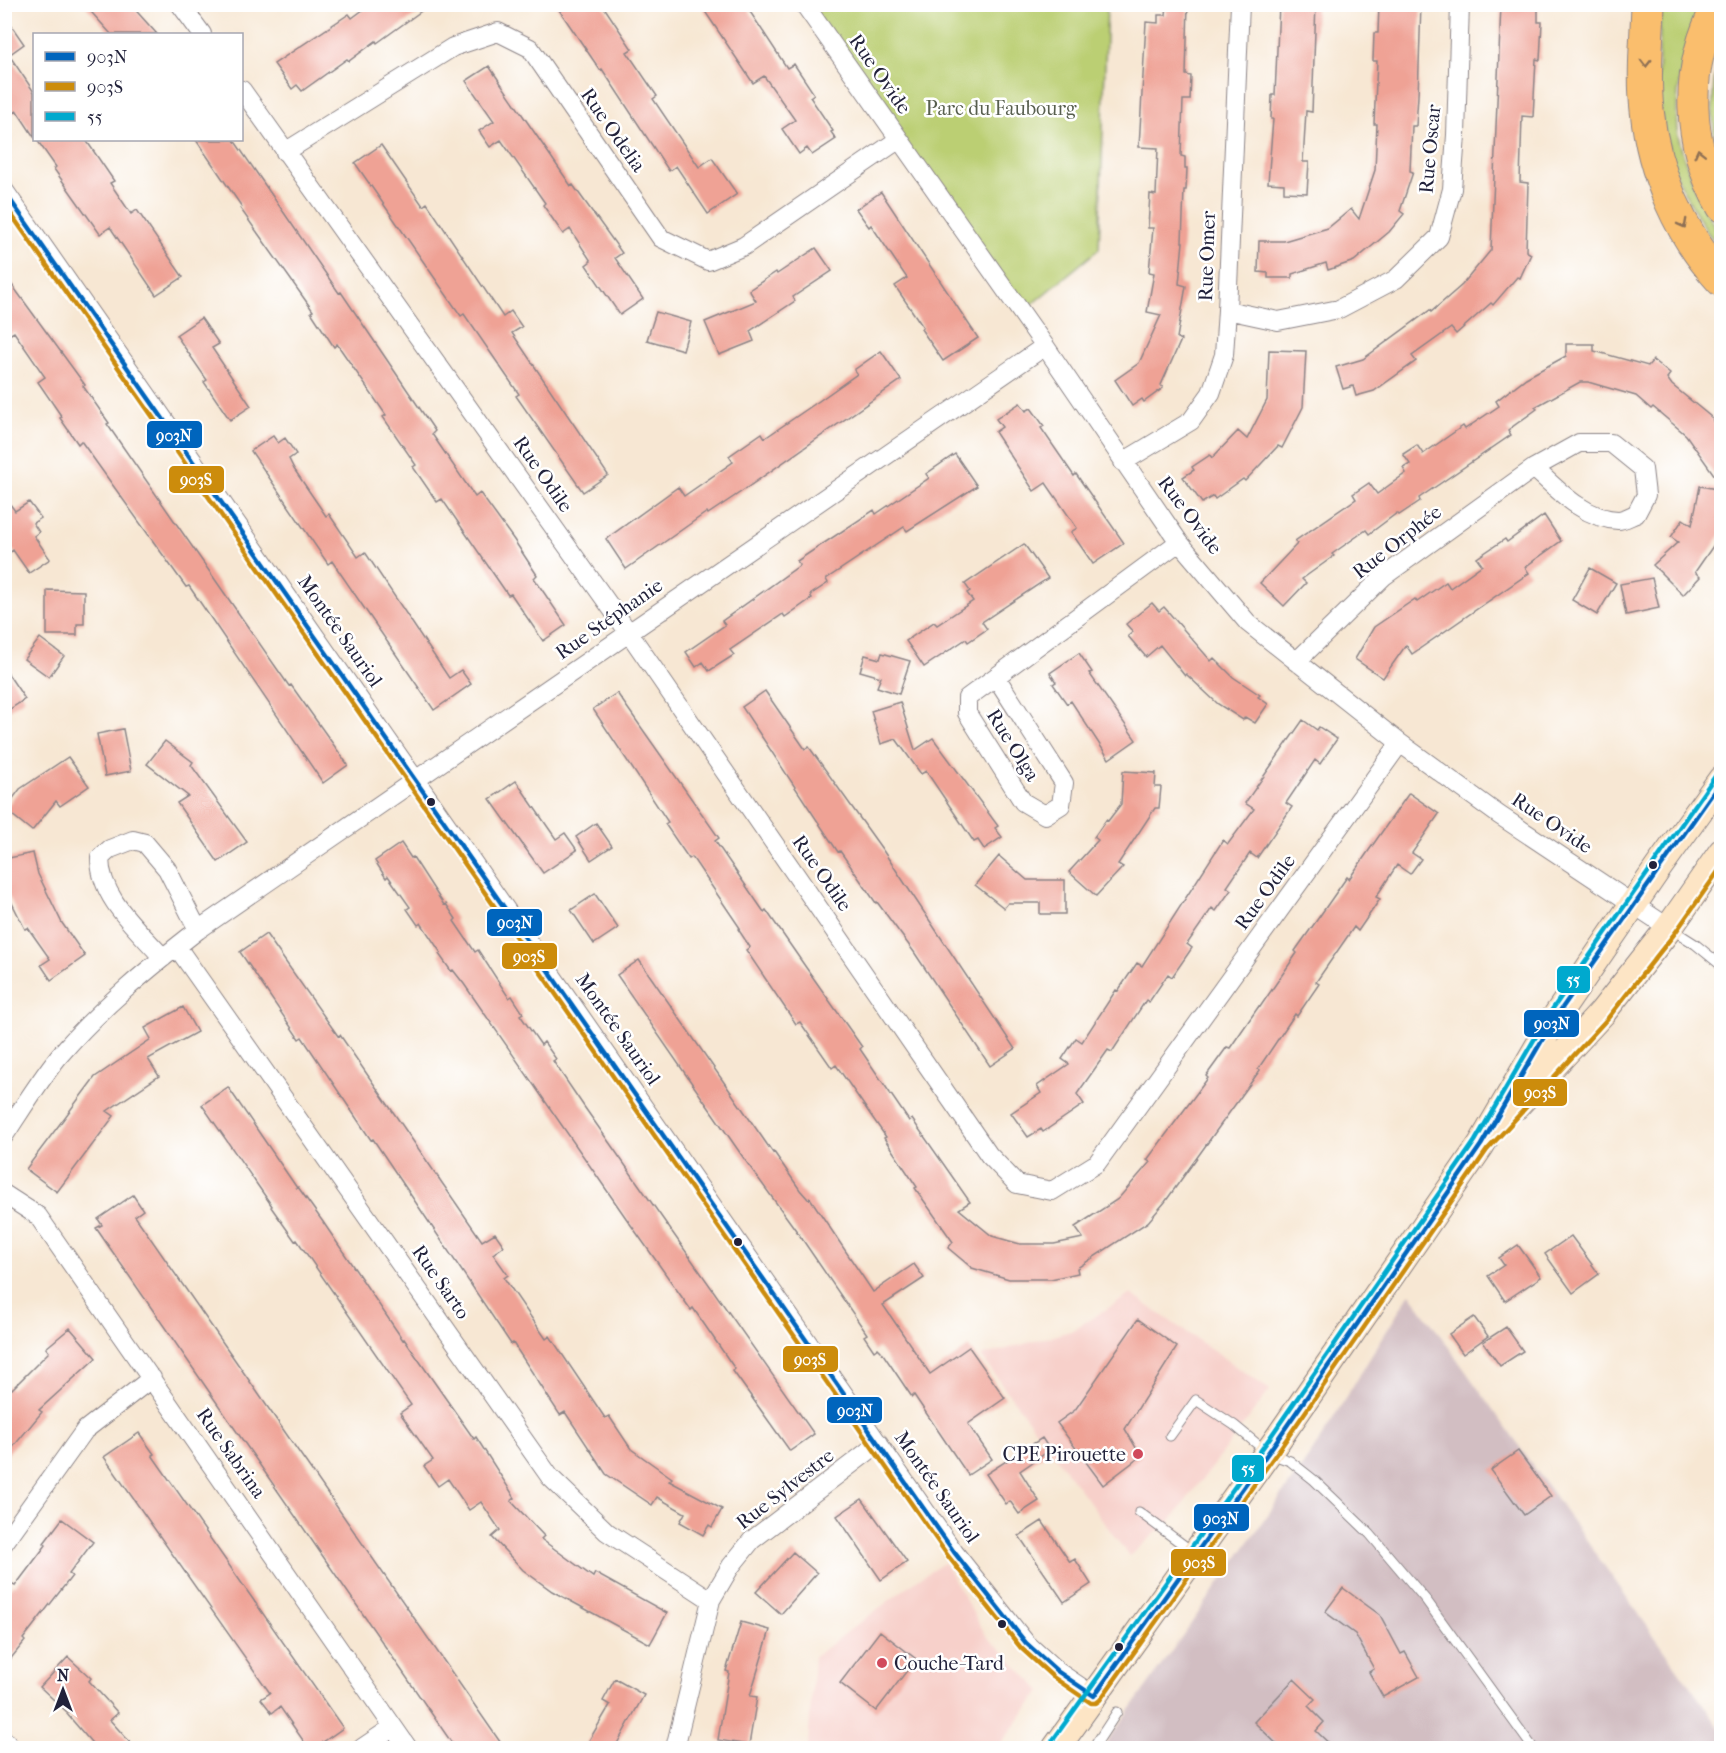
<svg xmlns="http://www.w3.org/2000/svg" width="1726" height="1753" font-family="'IM FELL French Canon',serif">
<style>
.built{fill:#f7d0ca}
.industrial{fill:#d2bec2}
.green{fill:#bbcf73;stroke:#6e7857;stroke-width:1.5}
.building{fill:#efa295}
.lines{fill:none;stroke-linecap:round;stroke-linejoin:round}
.service-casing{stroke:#8c8487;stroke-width:11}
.minor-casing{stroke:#8c8487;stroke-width:20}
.secondary-casing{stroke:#8c8487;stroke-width:29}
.primary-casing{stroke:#8c8487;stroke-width:32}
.motorway-casing{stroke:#8c8487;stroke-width:35}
.service{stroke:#fff;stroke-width:9}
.minor{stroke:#fff;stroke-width:18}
.secondary{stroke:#fde5c5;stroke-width:27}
.primary{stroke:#fabe6d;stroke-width:30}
.motorway{stroke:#fabe6d;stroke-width:33}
.bus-1-casing{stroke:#fff;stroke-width:9}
.bus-2-casing{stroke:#fff;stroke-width:9}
.bus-3-casing{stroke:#fff;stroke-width:9}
.bus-1{stroke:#0065bd;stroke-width:4.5}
.bus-2{stroke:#cc8c0c;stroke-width:4.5}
.bus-3{stroke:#00a9ce;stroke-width:4.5}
.oneway{stroke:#8e7054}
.bus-dot{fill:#22223b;stroke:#fff;stroke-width:2}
.poi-dot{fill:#d1495b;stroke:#fff;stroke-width:2}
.labels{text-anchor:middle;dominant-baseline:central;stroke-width:5;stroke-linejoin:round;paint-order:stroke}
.street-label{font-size:20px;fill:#22223b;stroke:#fff}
.park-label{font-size:20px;fill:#585f4f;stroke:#fff}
.poi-label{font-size:20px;fill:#22223b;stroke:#fff;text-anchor:end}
.line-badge{stroke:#fff;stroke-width:2}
.badge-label{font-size:16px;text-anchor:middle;font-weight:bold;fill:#fff}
</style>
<rect width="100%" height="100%" fill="#fff"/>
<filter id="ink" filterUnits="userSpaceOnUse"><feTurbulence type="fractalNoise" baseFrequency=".0167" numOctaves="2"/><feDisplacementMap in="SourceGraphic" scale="12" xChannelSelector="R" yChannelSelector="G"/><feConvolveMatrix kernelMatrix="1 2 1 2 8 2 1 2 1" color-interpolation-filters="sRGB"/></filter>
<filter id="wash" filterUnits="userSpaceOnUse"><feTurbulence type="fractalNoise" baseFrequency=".008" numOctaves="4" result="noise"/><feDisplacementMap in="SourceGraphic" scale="24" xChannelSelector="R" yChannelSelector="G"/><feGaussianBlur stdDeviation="1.35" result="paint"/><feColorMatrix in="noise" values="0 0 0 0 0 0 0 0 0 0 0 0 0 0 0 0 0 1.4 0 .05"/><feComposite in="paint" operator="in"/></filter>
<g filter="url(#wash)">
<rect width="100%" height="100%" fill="#f7e7d3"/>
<path class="built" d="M1131 1294 1270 1390 1172 1519 1129 1556 981 1356 1071 1331Z
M944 1563 986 1635 1041 1691 997 1748H808L814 1657 918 1579Z"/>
<path class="industrial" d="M1410 1293 1722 1731 1721 1748H1103L1313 1451Z"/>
<path class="green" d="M804 5H1107L1099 249 1021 313Z
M1661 5H1701C1689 41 1679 68 1677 107 1677 114 1676 122 1677 130 1681 153 1690 174 1698 196 1705 214 1721 229 1721 249L1707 232 1685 194 1672 164 1657 98Z
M1721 53V173L1718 167C1713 129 1708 89 1721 53Z"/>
<g id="blocks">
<path class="building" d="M84 4H130L157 34H111Z
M371 4H431L377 43 376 41 349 61 347 59 302 91 297 85 292 89 274 64 349 14 352 18Z
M555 4H602L632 49 627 52 657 96 653 99 699 167 712 158 737 194 708 214 676 166 669 171 602 69 600 70Z
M700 4H745L787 68 794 64 814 94 810 97 833 131 831 132 836 139 812 155 807 148 799 154 782 129 795 120 764 76 753 83Z
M1167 4H1188L1186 75 1191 76 1190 100H1183L1181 156 1185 157V168H1187L1186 190H1184L1182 242H1183L1179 284 1186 286 1177 338 1181 340 1161 385 1163 388 1144 402 1142 399 1132 406 1115 380 1139 363 1161 315 1147 312 1154 273 1149 272 1153 228H1148L1150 194 1156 195 1158 148 1139 147 1146 22 1158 23V15H1166Z
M1279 4H1316L1312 112 1306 111 1303 162H1309L1307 193 1284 192V184L1268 183 1273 119H1271L1272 95H1275Z
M1379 4H1421L1418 96 1416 126H1412L1410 171 1413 172 1400 211 1404 214 1389 232 1354 261 1328 270 1326 263 1292 274V278H1268V273L1258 272 1259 241H1284L1328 228 1351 209 1359 219 1375 170 1377 124H1374L1377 61H1373L1374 33H1378Z
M1501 4H1538V22H1542L1540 60 1536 59 1533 117 1522 116 1520 182 1528 183 1526 251 1531 254 1520 278 1517 277 1493 305 1491 303 1456 334 1451 328 1412 356 1416 361 1374 391 1356 396 1353 386 1343 389 1336 367 1363 359 1430 310 1431 312 1462 285 1491 250Z
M4 15 24 44 9 55 34 92V137L17 111 12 114 4 102Z
M489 66 571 186 573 185 622 253 615 258 643 299 620 315 586 265 591 261 570 229 563 234 543 205 545 203 501 140 490 147 479 131 494 121 466 81Z
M37 140H86L114 181 110 183 131 214 137 210 183 277 156 295 110 227 100 234 54 169 56 167Z
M196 140H234L339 293 341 292 364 326 435 431 432 434 475 497 480 493 514 540 537 575 534 578 566 625 543 641 511 594 508 595 442 499 437 502 413 467 416 465 383 417 386 415 337 344 334 347 311 312 313 311 240 208 242 207Z
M381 145 423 206 427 203 503 317 511 311 522 327 512 333 608 475 583 492 516 396 519 394 464 314 461 316 355 163Z
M881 192 978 338 943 361 921 329 923 327 895 286 907 278 871 225 869 227 856 209Z
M816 248 832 271 793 297 795 301 750 331 754 341 719 355 705 322 756 301 749 290 776 272 777 274Z
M4 274 85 385 83 386 109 423 107 424 289 686 291 685 348 765 323 783 189 586 186 587 81 441 78 444 60 418 62 417 38 382 45 377 14 332 4 338Z
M656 312 691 322 683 350 647 340Z
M201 318 219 344 212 348 251 406 230 420 204 382 207 380 176 335Z
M1566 344H1594V351L1648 366 1653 360 1670 374 1667 378 1672 385 1711 417 1722 432V486L1686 435 1653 407 1651 409 1636 396 1588 382H1580L1535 407 1537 409 1508 430 1511 435 1419 498 1420 501 1399 515 1397 513 1369 534 1366 530 1332 554 1334 556 1302 579 1306 583 1284 606 1260 583 1297 544 1295 541 1356 499 1353 494 1369 483 1377 494 1406 473 1403 468 1410 464 1403 454 1417 445 1423 454 1463 426 1465 429 1499 406 1496 401 1526 378 1566 356Z
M1269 350 1306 351 1303 407 1282 448 1278 446 1245 481 1243 479 1215 499 1213 496 1202 503 1183 477 1194 470 1192 467 1210 455 1212 458 1238 431 1247 439 1267 400Z
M881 351 901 380 741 492 708 514 707 512 626 569 606 539 678 487 684 496 733 462 729 456 762 433 765 438 819 401 857 374 854 370Z
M1020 403 1026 411 1031 408 1044 426 1041 428 1074 476 1076 474 1124 543 1093 564 1071 532 1077 528 1046 483 1034 491 995 432 1002 427 996 419Z
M273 436 278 443 285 438 296 454 289 459 294 469 326 516 329 514 358 557 365 552 449 678 461 670 471 684 434 710 332 561 328 564 251 451Z
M955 454 977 486 907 531 904 527 826 579 828 583 810 595 812 598 785 617 783 614 730 650 734 655 709 671 703 662 696 667 686 652 725 625 722 621 800 565 797 561 874 510 876 514 929 478 926 474Z
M1700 486 1722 490V533L1695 572 1700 577 1683 595 1653 565 1678 542 1671 537 1683 519 1692 525Z
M4 496 15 511 29 502 41 518 33 523 39 532 34 536 50 559 29 573 13 550 4 557Z
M1544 515 1561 541 1525 567 1529 573 1412 654 1406 645 1383 678 1355 659 1374 627 1415 599 1417 602 1446 582 1450 588 1482 565 1477 558 1505 539 1507 542Z
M1024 544 1048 578 982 622 987 629 968 642 966 639 924 667 906 641 934 622 937 625 973 601 967 593 970 591 965 584Z
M1590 568 1616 583 1597 615 1572 600Z
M1652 578 1659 608 1626 615 1620 584Z
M47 590 84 591V624H77V635H47Z
M1152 603 1159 611 1164 607 1211 661 1214 658 1233 677 1260 695 1258 697 1268 704 1255 723 1245 717 1243 720 1218 704 1186 674 1185 676 1160 645 1146 657 1128 636 1133 632 1126 624Z
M40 638 64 656 49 677 24 659Z
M882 653 910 661 899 694 877 687 881 677 860 671 865 655 880 659Z
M1079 653 1092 672 1089 673 1136 740 1109 759 1071 701 1067 704 1053 684 1056 682 1050 673Z
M4 668 25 699 4 713Z
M765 691 805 749 809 747 882 849 1015 1049 990 1066 914 952 877 902 876 903 840 851 838 852 742 707Z
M617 693 719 838 715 841 764 912 766 910 807 969 862 1047 860 1049 909 1121 912 1119 970 1202 959 1209 992 1236 1020 1244H1054L1083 1238 1075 1227 1118 1199 1150 1162 1147 1160 1208 1078 1206 1076 1227 1047 1230 1048 1259 1006 1260 1007 1297 953 1295 951 1317 920 1347 877 1349 879 1409 793 1439 814 1412 853 1421 859 1410 874 1397 865 1376 897 1380 899 1358 931 1354 927 1316 982 1319 984 1297 1016 1295 1014 1258 1069 1260 1070 1165 1202 1148 1222 1077 1268 1078 1273 1051 1279H1009L972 1268 948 1248 953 1242 915 1188 917 1187 884 1138 886 1137 836 1065 832 1068 800 1022 796 1024 746 950 750 947 738 929 740 928 692 857 689 859 665 824 668 822 593 709Z
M900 702 915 750 933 738 998 826 995 828 1002 837 984 849 978 840 974 842 926 771 921 774 896 739 881 744 871 711Z
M1303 720 1317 730 1319 727 1337 739 1320 764 1315 760 1286 803 1292 807 1257 858 1250 853 1227 887 1231 890 1216 911 1212 908 1187 944 1192 948 1172 977 1168 974 1149 1002 1146 1000 1112 1052 1108 1050 1077 1094 1084 1104 1043 1132 1041 1129 1028 1137 1011 1113 1041 1093 1037 1086 1069 1064 1062 1059 1076 1038 1082 1042 1116 990 1118 991 1137 963 1142 966 1223 840 1228 844 1254 809 1245 803Z
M123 729 131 771 105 776 97 734Z
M165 741 193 762 191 765 247 842 218 862 177 803 188 796 147 764Z
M68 757 89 786 60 806 56 801 32 831 5 809 20 789Z
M1123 771 1156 773 1155 787H1161L1159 808H1155L1118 864 1123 867 1096 896 1069 872 1098 840 1094 837 1106 820 1108 821 1121 804Z
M516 781 556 839 565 833 577 850 543 873 490 799Z
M596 823 612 846 591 860 576 837Z
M401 843 411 858 413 857 444 905 446 904 456 919 454 921 475 952 478 950 509 998 512 996 523 1013 520 1015 541 1045 544 1042 556 1059 553 1061 585 1108 814 1434 790 1451 733 1371 735 1369 693 1308 691 1310 626 1218 464 984 453 970 451 971 439 954 441 953 421 923 418 925 407 909 410 907 388 876 386 878 375 861Z
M33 853 38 874 62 923 85 956 51 980 41 965 50 959 28 928 25 929 4 887V859Z
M999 856 1027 880H1065V914H1040V903H1008L1004 908 975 885Z
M595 894 618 928 594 944 571 910Z
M266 934 338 1036 340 1035 482 1241 495 1233 504 1246 493 1254 508 1275 504 1278 546 1339 550 1336 605 1418 609 1416 631 1449 672 1478 669 1481 722 1509 712 1527 709 1525 703 1535 680 1522 685 1513 657 1497 652 1505 606 1474 565 1412 560 1415 513 1343 511 1344 408 1191 373 1139 371 1140 302 1037 299 1039 240 952Z
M639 960 773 1153 774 1152 800 1190 808 1199 810 1198 873 1292 914 1264 924 1278 883 1305 930 1374 969 1347 1005 1398 968 1424 992 1459 968 1475 914 1395 912 1397 881 1351 878 1348 874 1351 864 1336 867 1334 798 1233 745 1160 617 975Z
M183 1007 197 1032 148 1059 159 1076 107 1111 114 1116 57 1192 26 1169 95 1077 151 1039 145 1028Z
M228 1087 297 1188 298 1187 323 1222 403 1340 404 1339 474 1439 476 1437 515 1498 511 1501 544 1536 541 1539 593 1577 595 1573 667 1613 650 1644 552 1591 523 1570 492 1537 500 1530 481 1502 469 1510 448 1479 438 1486 424 1466 433 1460 400 1413 411 1405 297 1240 295 1241 271 1207 272 1206 202 1105Z
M133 1195 143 1210 135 1216 505 1749H456L112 1251 96 1228 102 1225 98 1219Z
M1571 1236 1599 1274 1573 1293 1545 1254Z
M1518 1245 1541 1277 1505 1301 1488 1276 1504 1265 1499 1258Z
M1474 1317 1488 1336 1463 1354 1449 1334Z
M1138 1319 1177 1347 1125 1429 1141 1456 1103 1485 1057 1423 1075 1410Z
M1506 1327 1523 1351 1500 1366 1483 1342Z
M70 1328 96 1358 39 1410 42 1412 4 1458V1384L12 1389 49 1352 46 1348Z
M139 1433 154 1454 152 1455 343 1728 313 1749H309L280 1707 272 1713 261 1699 270 1693 104 1457Z
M1042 1438 1050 1450 1020 1471 1039 1501 1019 1514 1010 1501 1006 1504 986 1474Z
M1518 1451 1551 1496 1524 1515 1491 1470Z
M862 1499 907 1562 881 1580 837 1516Z
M62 1519 93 1542 69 1574 72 1576 23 1639 25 1641 4 1667V1596L13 1584 15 1586 46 1545 44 1543Z
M1042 1521 1070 1562 1075 1559 1091 1584 1064 1602 1019 1536Z
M793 1552 817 1573 781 1614 756 1592Z
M1343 1588 1380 1615 1401 1654 1405 1652 1419 1677 1383 1697 1369 1672 1374 1669 1355 1634 1325 1612Z
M741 1622 770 1630 750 1696 757 1697 749 1745 718 1740 729 1672 726 1671Z
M880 1631 916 1659 876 1711 840 1683Z
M68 1657 91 1678 89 1681 118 1713 110 1720 136 1749H97L67 1714 68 1713 40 1687Z
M615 1679 644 1695 614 1749H584L610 1705 603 1701Z
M1294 1679 1315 1699 1308 1706 1324 1722 1316 1731 1335 1749H1282L1254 1722Z"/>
</g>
</g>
<g filter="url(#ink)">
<use href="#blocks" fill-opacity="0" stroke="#8c8487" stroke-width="1.5"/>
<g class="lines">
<defs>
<path id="service" d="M1670 928 1695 944 1722 966
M1170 1436 1196 1400 1234 1425 1268 1453 1290 1461 1314 1480 1370 1534 1426 1600 1533 1748
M1139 1512 1193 1552
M1096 1744 1117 1712"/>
<path id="minor" d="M180 4 202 34
M804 4 1045 346 1179 542 1248 623 1400 743 1499 815 1669 928
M242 90 629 633 989 1155 1017 1184 1052 1191 1097 1163 1400 743
M285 152 453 47 498 32 530 48 661 238 708 261 744 246 898 140
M4 190 954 1552 1026 1643 1057 1671 1094 1696
M1227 310 1278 321 1339 309 1396 279 1439 237 1452 189 1456 135 1460 4
M1123 462 1191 421 1211 393 1224 355 1227 310 1240 4
M1296 662 1383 577 1534 468 1579 443H1611L1643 469 1646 495 1636 514C1630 516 1624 520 1618 520 1584 519 1557 489 1534 468
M996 677 1064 783 1061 805 1045 815 1023 802 967 713V698L1179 542
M177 947 550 1477 607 1532 711 1600
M163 958C138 929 100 899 100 858L110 849 133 840 145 843 167 869 198 930
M4 1136C22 1109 39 1081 59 1056 99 1009 149 968 198 930L1045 346
M4 1194 38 1216 408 1748
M4 1543 85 1430 152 1378
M4 1740 11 1748
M362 1748 393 1727
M675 1748 711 1600 731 1566 752 1540 879 1443"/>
<path id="secondary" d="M1516 1106 1602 1013 1669 928 1722 852
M1056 1748 1275 1443 1481 1145 1555 1018 1658 868 1722 779"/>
<path id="primary" d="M1718 4C1683 70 1686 143 1722 207"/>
<path id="motorway" d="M1648 4C1647 40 1643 75 1647 110 1653 172 1680 234 1722 280"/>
</defs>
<use href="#service" class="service-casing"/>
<use href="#minor" class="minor-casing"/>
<use href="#secondary" class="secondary-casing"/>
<use href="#primary" class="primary-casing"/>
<use href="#motorway" class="motorway-casing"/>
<use href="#service" class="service"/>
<use href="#minor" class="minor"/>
<use href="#secondary" class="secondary"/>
<use href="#primary" class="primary"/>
<use href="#motorway" class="motorway"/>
<defs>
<path id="bus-1" d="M4 191 954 1552 1026 1643 1057 1671 1094 1696 1275 1443 1481 1145 1555 1018 1722 780"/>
<path id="bus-2" d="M4 204 948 1556 1021 1648 1053 1677 1091 1703H1096L1100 1700 1281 1447 1487 1150 1608 1018 1675 933 1722 866"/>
<path id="bus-3" d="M1050 1744 1269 1439 1475 1141 1549 1014 1716 775"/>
</defs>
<use href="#bus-1" class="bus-1-casing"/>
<use href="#bus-2" class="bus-2-casing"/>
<use href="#bus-3" class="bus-3-casing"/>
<use href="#bus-1" class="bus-1"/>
<use href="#bus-2" class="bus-2"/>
<use href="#bus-3" class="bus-3"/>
</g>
<defs><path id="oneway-chevron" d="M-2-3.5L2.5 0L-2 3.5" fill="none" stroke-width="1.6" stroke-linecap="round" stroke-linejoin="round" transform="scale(1.5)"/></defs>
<g class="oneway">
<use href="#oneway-chevron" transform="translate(1646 63) rotate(91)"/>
<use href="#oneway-chevron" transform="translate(1699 153) rotate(-104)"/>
<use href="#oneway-chevron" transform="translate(1683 224) rotate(62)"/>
</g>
</g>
<g class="bus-dot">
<circle cx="431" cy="802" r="5"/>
<circle cx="1653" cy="865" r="5"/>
<circle cx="738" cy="1242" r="5"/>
<circle cx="1002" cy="1624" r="5"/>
<circle cx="1119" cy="1647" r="5"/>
</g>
<g class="poi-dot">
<circle cx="1138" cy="1454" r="6"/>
<circle cx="882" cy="1663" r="6"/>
</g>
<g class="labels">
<g class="street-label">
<text transform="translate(880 74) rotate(55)">Rue Ovide</text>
<text transform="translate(613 130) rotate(55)">Rue Odelia</text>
<text transform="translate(1430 149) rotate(-85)">Rue Oscar</text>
<text transform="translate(1207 256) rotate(-88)">Rue Omer</text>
<text transform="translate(543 474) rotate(55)">Rue Odile</text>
<text transform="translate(1190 515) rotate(53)">Rue Ovide</text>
<text transform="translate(1397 542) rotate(-38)">Rue Orphée</text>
<text transform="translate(609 619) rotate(-35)">Rue Stéphanie</text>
<text transform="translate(340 631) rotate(55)">Montée Sauriol</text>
<text transform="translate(1013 745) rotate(58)">Rue Olga</text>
<text transform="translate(1552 823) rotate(34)">Rue Ovide</text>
<text transform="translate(822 873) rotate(55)">Rue Odile</text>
<text transform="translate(1265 892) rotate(-54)">Rue Odile</text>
<text transform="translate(618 1029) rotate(55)">Montée Sauriol</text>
<text transform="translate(441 1282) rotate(55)">Rue Sarto</text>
<text transform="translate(231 1453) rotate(55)">Rue Sabrina</text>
<text transform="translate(937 1487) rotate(55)">Montée Sauriol</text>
<text transform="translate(785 1489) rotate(-38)">Rue Sylvestre</text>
</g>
<g class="park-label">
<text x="1001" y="108">Parc du Faubourg</text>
</g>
<g class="poi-label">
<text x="1126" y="1454">CPE Pirouette</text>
<text x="894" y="1663" text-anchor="start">Couche-Tard</text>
</g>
</g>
<g class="line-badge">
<rect x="146" y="420" width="57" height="29" rx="6" fill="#0065bd"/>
<rect x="168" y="465" width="57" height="29" rx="6" fill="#cc8c0c"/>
<rect x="486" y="908" width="57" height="29" rx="6" fill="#0065bd"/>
<rect x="501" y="942" width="57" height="28" rx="6" fill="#cc8c0c"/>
<rect x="1556" y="965" width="35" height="29" rx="6" fill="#00a9ce"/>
<rect x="1523" y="1009" width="57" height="29" rx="6" fill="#0065bd"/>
<rect x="1512" y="1078" width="56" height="29" rx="6" fill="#cc8c0c"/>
<rect x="782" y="1345" width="57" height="28" rx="6" fill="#cc8c0c"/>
<rect x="826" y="1396" width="57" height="28" rx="6" fill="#0065bd"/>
<rect x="1231" y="1454" width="34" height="29" rx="6" fill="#00a9ce"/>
<rect x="1193" y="1503" width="57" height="29" rx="6" fill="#0065bd"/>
<rect x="1170" y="1548" width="57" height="29" rx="6" fill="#cc8c0c"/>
</g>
<g class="badge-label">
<text x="174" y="441">903N</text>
<text x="196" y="485">903S</text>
<text x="515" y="928">903N</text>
<text x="529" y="962">903S</text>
<text x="1573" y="985">55</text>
<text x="1552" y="1029">903N</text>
<text x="1540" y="1098">903S</text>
<text x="810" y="1365">903S</text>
<text x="855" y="1416">903N</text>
<text x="1248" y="1474">55</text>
<text x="1221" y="1524">903N</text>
<text x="1199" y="1568">903S</text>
</g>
<rect width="1726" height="1753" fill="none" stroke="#fff" stroke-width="24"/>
<rect x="33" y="33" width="210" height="108" fill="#ffffff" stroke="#a7a7b1" stroke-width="1.5"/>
<rect x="45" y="52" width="30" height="9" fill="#0065bd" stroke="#a7a7b1" stroke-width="1.5"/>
<text x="87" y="63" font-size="18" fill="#22223b">903N</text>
<rect x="45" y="82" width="30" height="9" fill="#cc8c0c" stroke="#a7a7b1" stroke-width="1.5"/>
<text x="87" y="93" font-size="18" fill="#22223b">903S</text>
<rect x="45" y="112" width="30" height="9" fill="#00a9ce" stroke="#a7a7b1" stroke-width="1.5"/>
<text x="87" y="123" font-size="18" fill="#22223b">55</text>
<g transform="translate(63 1690)" stroke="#ffffff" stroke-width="4.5" paint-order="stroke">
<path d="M0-4.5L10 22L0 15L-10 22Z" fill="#22223b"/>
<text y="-9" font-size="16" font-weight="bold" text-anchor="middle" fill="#22223b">N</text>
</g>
</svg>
